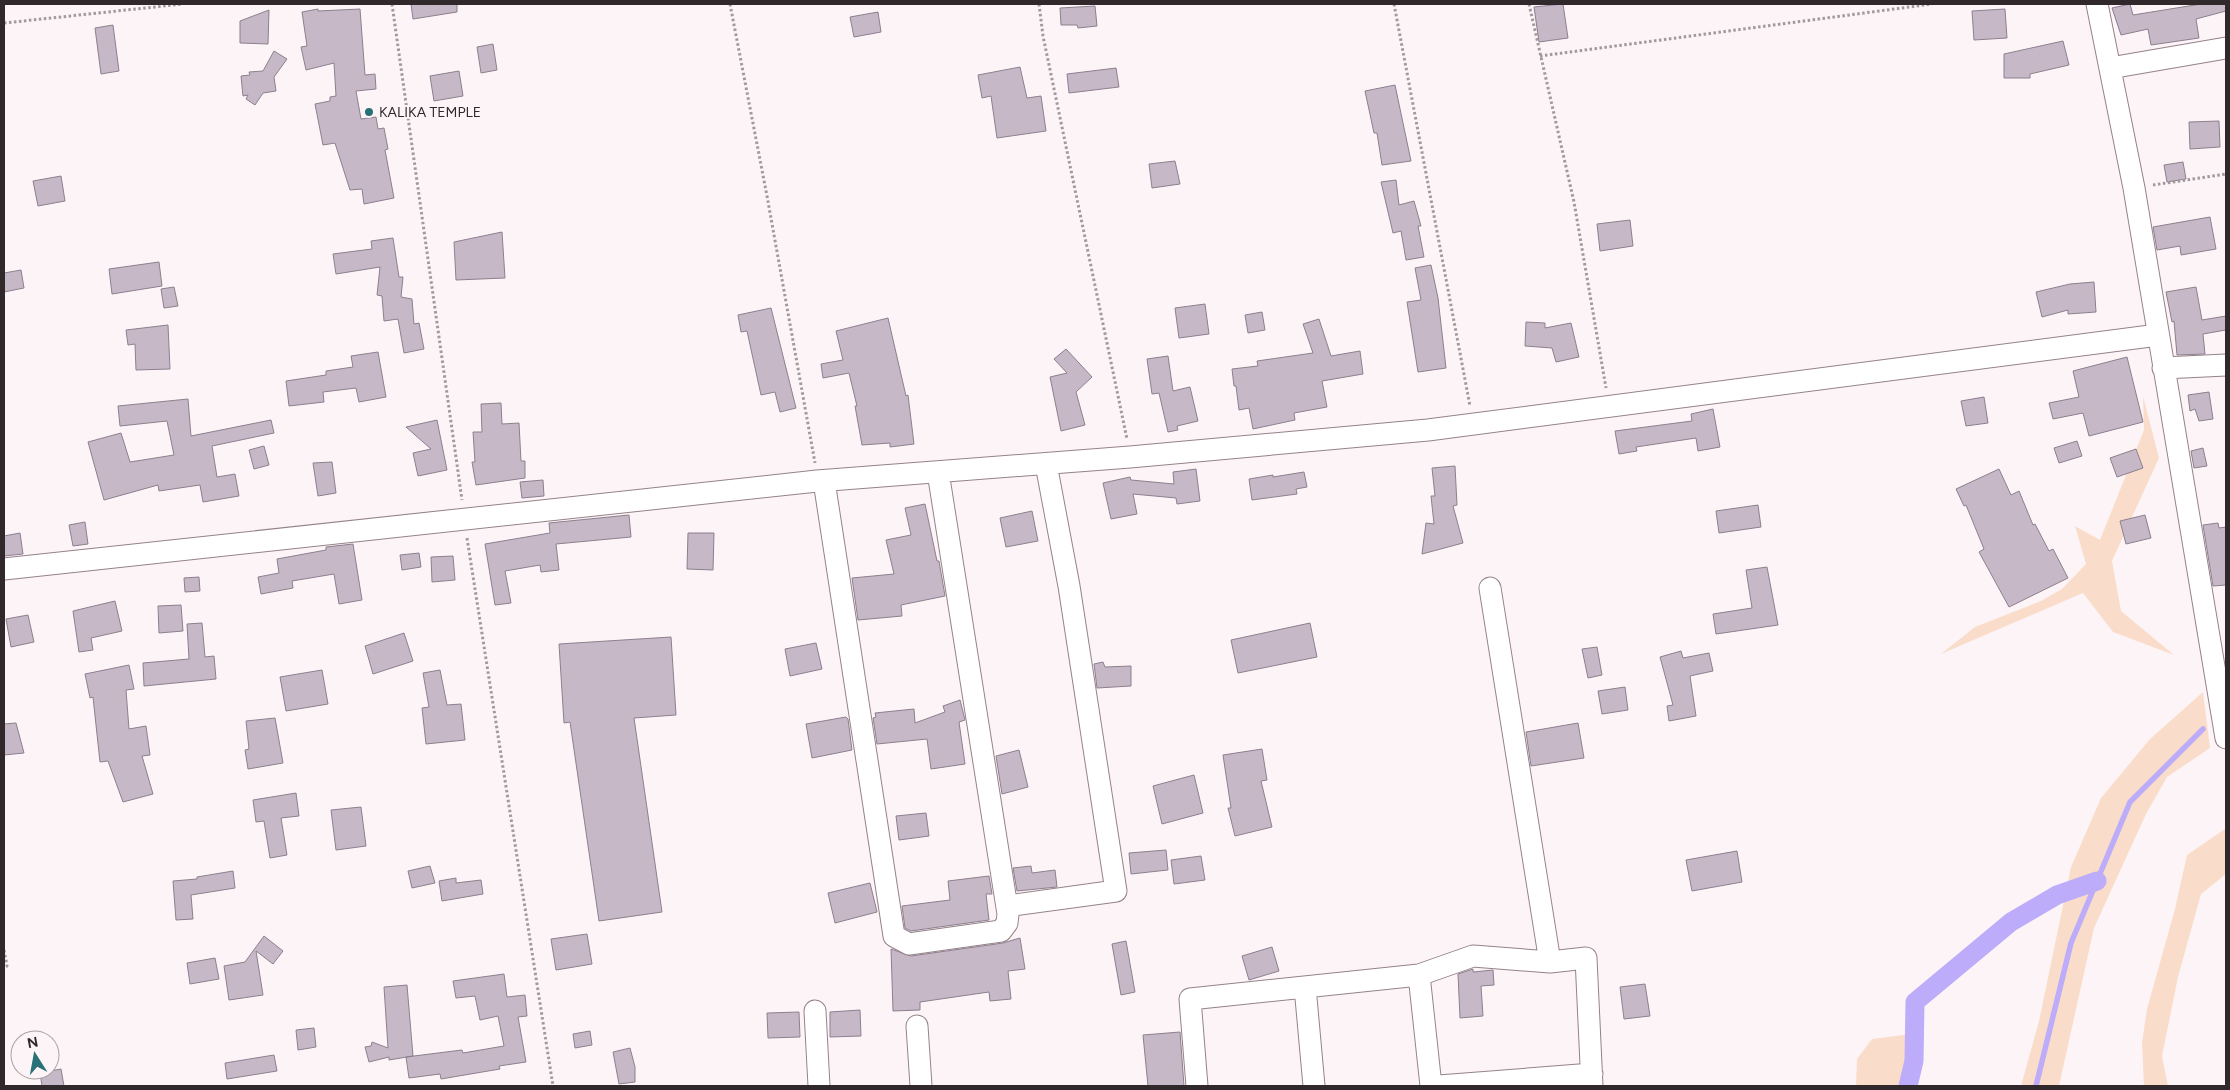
<svg xmlns="http://www.w3.org/2000/svg" width="2230" height="1090" font-family="Figtree,sans-serif">
<style>
.green{fill:#f9ddca}
.lines{fill:none;stroke-linecap:round;stroke-linejoin:round}
.stream{stroke:#bcacf9;stroke-width:5.5}
.canal{stroke:#bcacf9;stroke-width:19}
.building{fill:#c6b8c7;stroke:#8d808e}
.street-casing{stroke:#958289;stroke-width:23}
.path{stroke:#a1999c;stroke-width:3;stroke-dasharray:2.5 2.5;stroke-linecap:butt}
.street{stroke:#fff;stroke-width:21}
.poi-dot{fill:#287277;stroke:#fdf4f7;stroke-width:2}
.labels{text-anchor:middle;dominant-baseline:central;stroke-width:4;stroke-linejoin:round;paint-order:stroke}
.poi-label{font-size:14px;fill:#30282b;stroke:#fdf4f7;text-anchor:start}
</style>
<rect width="100%" height="100%" fill="#fdf4f7"/>
<path class="green" d="M2143 396 2159 458 2112 561 2121 611 2174 655 2113 632 2083 593 1941 654 1975 627 2041 601 2062 589 2086 564 2075 526 2100 540 2144 430Z
M2203 692 2210 748 2167 777 2146 814 2094 928 2059 1086H2021L2039 1021 2071 867 2101 798 2150 739Z
M2225 829 2226 874 2201 894 2178 977 2162 1056 2168 1086H2144L2142 1043 2147 1009 2175 909 2187 855Z
M1911 1034 1923 1052 1917 1086H1856L1857 1059 1872 1039Z"/>
<g class="lines">
<path class="stream" d="M2036 1086 2071 943 2130 802 2203 729"/>
<path class="canal" d="M1908 1086 1914 1061 1915 1002 2011 922 2057 895 2097 881"/>
</g>
<path class="building" d="M411 4H457V12L413 19Z
M1563 4 1568 38 1539 42 1534 7Z
M2130 4 2133 15 2201 4H2226V11L2196 19 2199 38 2151 45 2148 29 2121 35 2112 8Z
M1095 6 1097 26 1078 28 1077 25H1061L1060 8Z
M318 9V11L360 9 365 75 375 74 376 89 356 91 361 119 376 117 378 129 384 128 388 149 385 150 394 198 364 204 362 189 350 190 335 143 323 145 315 104 330 101V97L336 96 334 63 306 70 301 47 307 46 302 12Z
M2005 9 2007 38 1974 40 1972 11Z
M269 10 268 44 240 43V21Z
M878 12 881 32 854 37 850 17Z
M113 25 119 71 101 74 95 28Z
M2063 41 2069 65 2030 74V78H2004V54Z
M493 44 497 70 481 73 477 47Z
M274 51 287 59 274 77 276 91 263 93 255 105 246 99 248 95 243 96 241 76 250 75 249 72 263 71Z
M1020 67 1027 98 1041 96 1046 131 997 138 991 96 982 98 978 75Z
M1116 68 1119 87 1069 93 1067 74Z
M459 71 463 96 434 101 430 76Z
M1395 85 1411 161 1382 165 1377 133H1374L1365 91Z
M2219 121 2220 147 2190 149 2189 122Z
M1175 161 1180 184 1152 188 1149 164Z
M2183 162 2186 179 2167 182 2164 165Z
M61 176 65 201 38 206 33 181Z
M1396 180 1399 205 1414 201 1421 226H1418L1424 257 1406 260 1401 231 1393 233 1381 182Z
M2210 217 2216 249 2181 255 2180 246 2157 250 2153 227Z
M1630 220 1633 246 1600 251 1597 224Z
M502 232 505 278 456 280 454 242Z
M393 238 399 277H403L401 297 412 299 414 324 419 323 424 349 404 353 398 319 384 321 382 296 377 295 380 267 336 274 333 254 372 249 371 241Z
M159 262 162 286 112 294 109 269Z
M1431 265 1438 298 1446 368 1418 372 1407 302 1421 300 1415 268Z
M21 270 24 288 4 292V273Z
M2094 282 2096 312 2068 314V310L2042 317 2036 292 2070 284Z
M174 287 178 306 164 308 161 289Z
M2196 287 2202 320 2226 316V330L2203 334 2205 354 2177 355 2174 321 2172 322 2166 292Z
M1205 304 1209 334 1179 338 1175 308Z
M771 308 796 408 780 412 775 392 761 395 747 331 741 332 738 315Z
M1262 312 1265 330 1248 333 1245 315Z
M888 318 906 396 908 395 914 444 890 447V443L862 445 855 406H857L849 373 823 378 821 364 843 360 836 331Z
M1319 319 1331 356 1360 351 1363 374 1322 381 1327 407 1294 413 1295 420 1253 429 1249 408 1239 410 1236 386H1234L1232 369 1258 366 1257 361 1313 353 1303 324Z
M1526 322 1545 323V328L1571 323 1579 357 1556 362 1552 348 1525 346Z
M168 325 170 369 136 370 135 344 128 345 126 330Z
M1066 349 1092 377 1076 392 1085 425 1061 431 1050 377 1067 373 1054 359Z
M378 352 386 397 359 402 356 388 323 392 324 402 289 406 286 381 326 375V371L353 367 351 356Z
M1168 356 1173 391 1190 387 1198 421 1177 426 1178 430 1168 432 1159 393 1152 394 1147 359Z
M2127 357 2143 422 2089 436 2083 413 2053 419 2049 403 2079 397 2073 371Z
M2209 392 2213 419 2199 421 2195 409 2190 411 2188 395Z
M1984 397 1988 423 1966 426 1961 401Z
M188 399 191 436 271 420 274 433 212 446 217 477 235 474 239 496 203 502 200 485 159 491 158 485 104 500 88 442 121 433 130 462 174 455 167 421 120 426 118 406Z
M501 403 502 424 519 423 521 461H525V478L476 485 472 462H475L473 432H482L481 404Z
M1713 409 1720 447 1698 451 1696 438 1636 447 1637 451 1619 454 1615 431 1692 421 1691 414Z
M437 420 447 470 418 476 413 453 431 449 406 427Z
M2077 441 2082 456 2059 463 2054 448Z
M264 446 269 465 254 469 249 450Z
M2203 448 2207 466 2194 468 2191 451Z
M2136 449 2143 468 2117 477 2110 458Z
M332 462 336 493 318 496 313 463Z
M1455 466 1457 505 1453 506 1463 543 1422 554 1426 523 1434 524 1431 496H1435L1432 468Z
M1196 469 1200 501 1177 504 1176 498 1133 494 1137 514 1111 519 1103 483 1130 477 1131 480 1174 484 1173 472Z
M1999 469 2011 495 2019 491 2033 525 2035 524 2049 551 2053 549 2068 578 2009 607 1979 552 1984 549 1966 505 1964 506 1956 489Z
M1304 472 1307 487 1296 489 1297 494 1252 500 1249 479 1273 475V477Z
M543 480 544 496 522 498 520 482Z
M925 504 937 561H939L945 596 901 605 902 616 858 620 852 578 894 574 886 540 911 535 905 508Z
M1758 505 1761 527 1719 533 1716 511Z
M1032 511 1038 541 1006 547 1000 518Z
M629 515 631 537 556 544 559 570 541 572 540 565 505 571 511 603 495 605 485 544 550 533 549 523Z
M2145 515 2151 538 2126 544 2120 521Z
M85 522 88 544 73 546 69 525Z
M2218 523 2219 528 2226 527V585L2213 586 2203 525Z
M20 533 23 554 4 556V536Z
M688 533H714L713 570 687 569Z
M353 544 362 600 339 604 334 574 292 581 293 588 261 594 258 577 279 573 277 559 326 550V547Z
M419 553 421 567 402 570 400 555Z
M453 556 455 580 432 582 431 557Z
M1767 567 1778 625 1716 634 1713 614 1752 608 1746 570Z
M199 577 200 591 185 592 184 578Z
M115 601 122 631 91 638 93 650 79 652 73 611Z
M181 605 183 631 159 633 158 606Z
M28 615 34 642 11 647 6 619Z
M202 623 205 657 214 656 216 679 144 686 143 663 189 659 187 624Z
M1310 623 1317 657 1238 673 1231 640Z
M404 633 413 661 373 674 365 646Z
M671 637 676 715 634 718 662 912 599 921 570 722 564 723 559 644Z
M816 643 822 669 790 676 785 649Z
M1597 647 1602 675 1588 678 1582 649Z
M1681 651 1683 658 1709 653 1713 671 1690 676 1696 716 1669 721 1667 706 1673 705 1660 657Z
M1103 662 1105 667 1131 666V686L1097 688 1094 664Z
M129 665 134 689 126 690 129 729 146 726 150 755 142 756 153 794 123 802 108 761 100 762 93 697 90 698 85 674Z
M322 670 328 704 286 711 280 677Z
M440 670 447 705 461 704 465 740 426 744 422 708 429 707 423 673Z
M1625 687 1628 710 1602 714 1598 691Z
M960 700 965 720 959 722 965 764 931 769 927 739 877 744 873 718 876 717 875 713 914 709 915 723 945 712 943 706Z
M846 717 848 719 852 750 812 758 806 724Z
M275 718 283 763 248 769 245 750 249 749 246 721Z
M16 723 24 753 4 755V724Z
M1578 723 1584 758 1531 766 1526 732Z
M1262 749 1267 780 1261 781 1272 827 1235 836 1228 808H1231L1223 755Z
M1019 750 1028 787 1002 794 996 756Z
M1194 775 1203 813 1162 824 1153 786Z
M296 793 299 816 281 818 287 855 270 858 264 821 256 822 253 800Z
M361 807 366 846 336 850 331 810Z
M926 813 929 836 899 840 896 816Z
M1166 850 1168 870 1131 874 1129 853Z
M1737 851 1742 882 1692 891 1686 860Z
M1201 856 1205 880 1174 884 1171 860Z
M430 866 435 883 412 888 408 871Z
M1031 866 1032 873 1055 870 1057 887 1017 891 1013 868Z
M233 871 235 888 191 895 193 919 176 920 173 881 197 879V877Z
M989 876 992 894H986L989 920 911 931 905 928 902 906 950 900 948 881Z
M456 878V883L481 880 483 894 442 901 439 881Z
M870 883 877 912 835 923 828 893Z
M587 934 592 964 556 970 551 939Z
M264 936 283 951 273 964 256 951 263 995 229 1000 224 966 245 962Z
M1020 938 1025 969 1008 971 1011 999 990 1001 989 992 920 1002V1010L893 1011 891 949 911 956 1003 943Z
M1126 941 1135 992 1121 995 1112 944Z
M1272 947 1279 971 1249 980 1242 956Z
M215 958 219 979 190 984 187 963Z
M1473 969V972L1493 970 1494 985 1481 986 1483 1016 1460 1018 1458 974Z
M504 974 507 997 525 995 527 1016 518 1017 526 1062 499 1066 500 1069 441 1079 440 1074 409 1078 406 1057 462 1050 463 1053 504 1046 498 1016 480 1020 475 996 456 998 453 981Z
M1645 984 1650 1016 1624 1019 1620 987Z
M407 985 413 1056 389 1060V1057L369 1062 365 1047 371 1046 372 1042 388 1048 384 987Z
M860 1010 861 1036 830 1037V1012Z
M799 1012 800 1037 768 1038 767 1013Z
M314 1028 316 1047 298 1050 296 1030Z
M590 1031 592 1045 575 1048 573 1034Z
M1180 1032 1184 1086H1148L1143 1035Z
M630 1048 635 1067V1082L619 1084 613 1052Z
M274 1055 277 1071 227 1079 225 1063Z
M61 1069 64 1086H42L40 1073Z"/>
<g class="lines">
<defs>
<path id="street" d="M2097 4 2134 188 2226 738
M2110 68 2226 48
M2163 368 2226 365
M824 481 894 936 909 944 1001 931 1007 923 1008 914 938 472
M4 569 817 481 1130 457 1428 430 2158 335
M1490 588 1550 962
M1007 906 1116 891 1069 586 1046 464
M1419 975 1431 1086
M1305 987 1314 1086
M815 1011 819 1086
M917 1026 921 1086
M1197 1086 1190 999 1419 975 1473 956 1550 962 1586 958 1592 1086
M1439 1086 1592 1074"/>
</defs>
<use href="#street" class="street-casing"/>
<path class="path" d="M392 4 462 500
M730 4 767 196 815 463
M1039 4 1043 36 1127 439
M1394 4 1470 406
M1529 4 1574 202 1606 388
M4 23 183 4
M1540 56 1932 4
M2153 185 2226 174
M467 538 553 1086
M4 950 7 966 4 967"/>
<use href="#street" class="street"/>
</g>
<circle class="poi-dot" cx="369" cy="112" r="5"/>
<g class="labels">
<g class="poi-label">
<text x="379" y="112">KALIKA TEMPLE</text>
</g>
</g>
<rect width="2230" height="1090" fill="none" stroke="#30282b" stroke-width="10"/>
<g transform="translate(35 1055) rotate(349)"><circle r="24" fill="#fdf4f7" stroke="#aba2a5"/>
<path d="M0-4L9 19L0 12L-9 19Z" fill="#287277"/>
<text y="-8" font-size="14" font-weight="bold" text-anchor="middle" fill="#30282b">N</text>
</g>
</svg>
